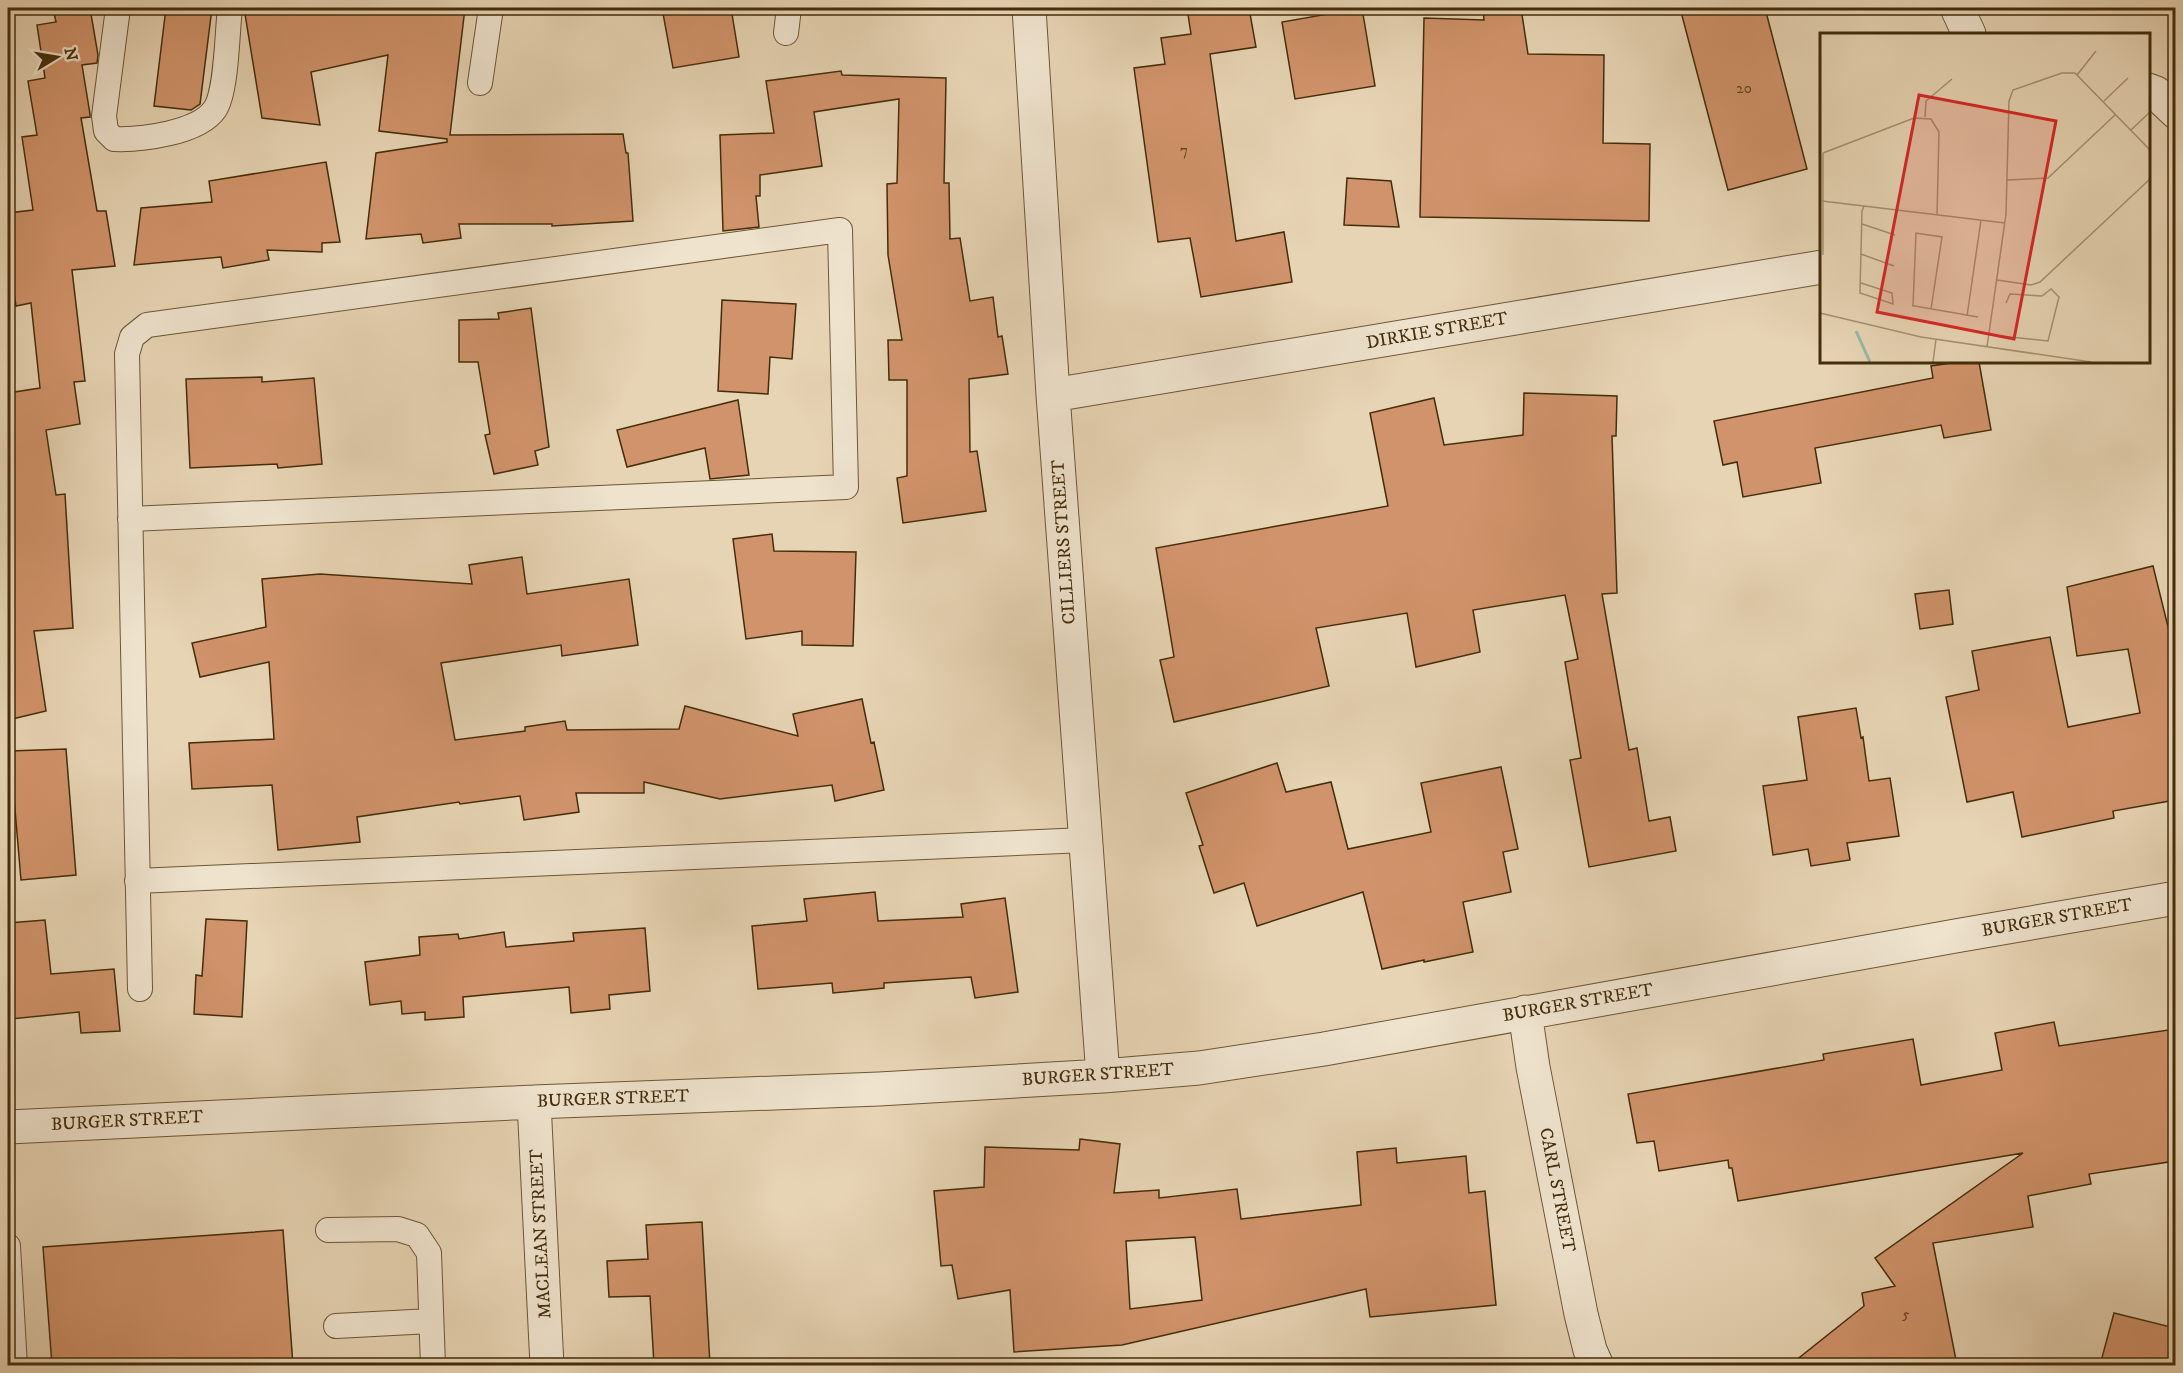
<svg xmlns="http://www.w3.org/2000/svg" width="2183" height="1373" font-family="'IM FELL DW Pica',serif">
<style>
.building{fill:#d1936b;stroke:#442d0b;stroke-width:1.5;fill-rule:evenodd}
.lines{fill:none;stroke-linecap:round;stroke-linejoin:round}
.service-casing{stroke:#6d5735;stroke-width:26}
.minor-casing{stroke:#6d5735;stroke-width:35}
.service{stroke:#efe3ce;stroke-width:24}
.minor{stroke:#efe3ce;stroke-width:33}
.labels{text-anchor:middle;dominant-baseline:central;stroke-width:4.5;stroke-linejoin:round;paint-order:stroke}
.number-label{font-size:15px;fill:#674623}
.street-label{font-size:18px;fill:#442d0b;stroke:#efe3ce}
.inset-river{fill:none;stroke:#97b8ab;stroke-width:3}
.inset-road{fill:none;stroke:#a69170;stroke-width:1.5}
.view{fill:#d62828;fill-opacity:0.15;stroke:#d62828;stroke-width:3}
.inset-edge{fill:none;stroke:#442d0b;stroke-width:3}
</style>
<rect width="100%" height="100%" fill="#e7d4b4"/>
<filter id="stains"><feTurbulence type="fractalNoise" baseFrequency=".00333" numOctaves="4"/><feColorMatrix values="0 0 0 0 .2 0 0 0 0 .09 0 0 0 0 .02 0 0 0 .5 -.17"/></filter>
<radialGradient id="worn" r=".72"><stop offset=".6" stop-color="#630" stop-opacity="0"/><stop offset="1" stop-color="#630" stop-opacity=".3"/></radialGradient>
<path class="building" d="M53 8H90L98 55 97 63 82 65 90 114V117L81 118 97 211H106L115 266 72 270 85 381 74 382 80 424 46 430 56 495 65 494 73 628 34 631 46 711 8 720V393L40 388 31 303 16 306 10 266 14 265 8 213 33 210 22 137 37 135 28 81 45 78 37 25 56 22Z
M166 8H212L200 104 191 110 154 106Z
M244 8H465L450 135 623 134 626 153H628L633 221 552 226V224H459L461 238 423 243 421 234 366 239 376 153 447 142V139L379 131 388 55 311 72 320 125 262 118Z
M662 8H731L739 57 673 68Z
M1187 8H1249L1256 47 1210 54 1236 241 1284 232 1292 282 1201 297 1190 238 1158 242 1134 68 1165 64 1161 38 1191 34Z
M1362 8 1375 86 1295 99 1282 22Z
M1483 8H1521L1528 54 1604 55 1603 143 1650 144 1649 221 1420 217 1424 18 1484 20Z
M1680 8H1765L1807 169 1728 190Z
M841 71 842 75 946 78 944 183H949L950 239 960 238 970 301 993 297 998 337 1002 336 1008 374 969 379 970 452 977 451 986 511 903 523 897 478 907 476V380H889L888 340H902L888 255 887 184 897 183 899 99 814 112 822 166 760 175V196H756L759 227 723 231 720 135 774 133 766 81Z
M326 162 340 242 322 243V252L267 250 269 260 223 268 221 257 134 265 141 208 212 202 209 181Z
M1347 178 1391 181 1399 227 1344 225Z
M722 300 796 304 792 359 770 357 768 394 718 391Z
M531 308 549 447 535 451 538 465 494 474 485 435 490 434 478 362H459V320L499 319 498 313Z
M1958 362H1979L1991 430 1944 438 1941 425 1815 448 1821 483 1743 497 1737 462 1723 465 1714 421 1933 378 1931 366Z
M262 377V382L314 378 322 464 278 468 277 464 190 468 186 379Z
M1524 393 1617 396 1616 436H1612L1617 593 1602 594 1629 750 1637 748 1649 821 1670 817 1676 851 1589 867 1570 760 1581 758 1565 662 1578 659 1565 595 1473 610 1480 652 1416 667 1407 613 1316 628 1329 686 1174 722 1160 660 1174 657 1156 548 1388 506 1370 413 1434 398 1444 445 1523 435Z
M738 400 749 475 710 479 705 448 627 467 617 430Z
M772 534 774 551 856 552 853 646 802 645V631L746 639 733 539Z
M522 557 527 594 629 579 638 645 562 656 561 645 441 663 455 740 525 731V727L565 721 567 730 679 729 685 706 798 736 793 714 862 699 871 743 874 742 884 790 835 801 832 785 720 799 644 782V793H576L579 812 524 820 520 796 460 804 459 802 357 817 360 842 278 850 272 785 192 789 189 743 274 739 269 662 200 677 192 643 266 627 262 579 320 574 472 584 469 565Z
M2153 566 2175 655V800L2113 811 2114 818 2022 837 2013 792 1967 802 1946 697 1979 690 1972 651 2050 637 2068 727 2140 713 2128 649 2077 656 2067 587Z
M1949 590 1953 624 1920 629 1915 594Z
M1856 708 1861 738 1863 737 1869 781 1890 778 1899 836 1847 843 1850 860 1811 866 1808 849 1773 855 1763 786 1807 780 1798 717Z
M66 749 76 875 21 880 10 751Z
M1277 763 1286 792 1331 782 1348 849 1431 832 1421 783 1501 767 1518 849 1503 852 1511 892 1463 902 1473 952 1424 962V960L1382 969 1363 892 1257 926 1244 883 1214 893 1199 846 1203 845 1186 793Z
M875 892 878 921 963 917 961 904 1005 898 1018 992 975 998 971 977 884 983V988L833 993 832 983 758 989 752 926 807 921 804 899Z
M206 919 247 921 242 1017 194 1014 196 975 202 976Z
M45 920 51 974 114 969 120 1031 81 1033 79 1012 11 1019 8 983V923Z
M645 928 650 991 609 995 610 1009 571 1013 569 987 463 997 464 1017 425 1020V1012L402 1014 401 1001 370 1005 365 962 420 955 419 937 458 934 459 939 504 932 506 947 574 941 573 933Z
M2054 1022 2059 1046 2175 1029V1127L2170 1128 2175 1161 2089 1174 2091 1184 2028 1196 2033 1227 1933 1243 1957 1365H1790L1864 1306 1862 1293 1895 1286 1875 1258 2023 1153 1738 1201 1732 1168H1729L1728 1160 1659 1171 1654 1141 1637 1143 1628 1094 1824 1060 1823 1054 1913 1039 1921 1085 2002 1070 1995 1033Z
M1080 1139 1120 1144 1114 1193 1159 1190V1198L1237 1189 1241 1219 1361 1205 1357 1152 1396 1148 1397 1163 1466 1156 1469 1193 1485 1191 1496 1305 1370 1317 1366 1289 1122 1345 1014 1352 1010 1290 958 1299 952 1265 941 1266 934 1191 984 1187 985 1147 1079 1150ZM1195 1237 1202 1300 1130 1309 1126 1241Z
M702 1222 710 1365H654L650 1296 609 1297 607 1261 648 1259 646 1225Z
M283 1230 293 1365H52L43 1247Z
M2114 1313 2175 1328V1365H2100Z"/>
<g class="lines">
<defs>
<path id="service" d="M118 8 104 116 106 131 114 139C141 140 199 133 215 109 227 91 227 31 230 8
M786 33 789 8
M480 83 491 8
M130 519 846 487 840 230 147 325 132 337 127 354 140 989
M137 881 1085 840
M328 1230 398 1229 417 1235 429 1253 433 1366
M8 1246 15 1366
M336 1326 431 1321"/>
<path id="minor" d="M1029 8 1053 395 1103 1076
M1957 8 1969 34
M2148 90 2156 93 2176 112
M1053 395 1822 267
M1525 1012 1533 1067 1581 1314 1590 1350 1597 1366
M534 1102 547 1366
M8 1127 534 1102 879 1089 1103 1076 1199 1068 1324 1049 1961 935 2176 898"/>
</defs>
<use href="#service" class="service-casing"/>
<use href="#minor" class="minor-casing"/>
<use href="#service" class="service"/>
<use href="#minor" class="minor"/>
</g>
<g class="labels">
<g class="number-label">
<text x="1744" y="88">20</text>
<text x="1184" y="150">7</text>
<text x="1906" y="1314">5</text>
</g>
<g class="street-label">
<text transform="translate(1437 331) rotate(-10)">DIRKIE STREET</text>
<text transform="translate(1064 542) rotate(-94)">CILLIERS STREET</text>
<text transform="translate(2057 918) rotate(-10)">BURGER STREET</text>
<text transform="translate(1578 1003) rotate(-10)">BURGER STREET</text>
<text transform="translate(1098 1075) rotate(-4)">BURGER STREET</text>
<text transform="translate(613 1099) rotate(-2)">BURGER STREET</text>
<text transform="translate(127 1121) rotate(-3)">BURGER STREET</text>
<text transform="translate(1557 1190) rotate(79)">CARL STREET</text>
<text transform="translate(541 1234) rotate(-93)">MACLEAN STREET</text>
</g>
</g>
<g transform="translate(1820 33)">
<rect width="330" height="330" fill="#e7d4b4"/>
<path class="inset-river" d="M36 298 50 329"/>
<path class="inset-road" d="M257 42 276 18M284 68 308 45M105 84 106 68 132 46M311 97 330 79M3 120 94 85 111 86 119 99 117 182M3 120V222M187 147 228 145 296 81M2 168 185 190M42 191 75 202M41 221 74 233M177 247 211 252 220 249 330 146M41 250 72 260 73 271 40 260V259L42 178 44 173M111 276 122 204 96 200 93 273H95L158 284M0 280 101 304 271 329M147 283 161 187M181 303 228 308 239 264 231 256 222 263 190 261 186 270M167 314 186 181 189 68 193 57 242 40H255L330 117M113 329 116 306"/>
<path class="view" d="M99 62 236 88 194 306 57 279Z"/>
<rect width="330" height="330" class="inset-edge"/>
</g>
<rect width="2183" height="1373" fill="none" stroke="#e7d4b4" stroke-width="30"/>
<rect x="9" y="9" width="2165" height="1355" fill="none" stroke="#442d0b" stroke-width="3"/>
<rect x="15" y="15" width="2153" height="1343" fill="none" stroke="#442d0b" stroke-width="1.5"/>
<g transform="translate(57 57) rotate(79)" stroke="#efe3ce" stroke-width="4.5" paint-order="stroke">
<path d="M0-4.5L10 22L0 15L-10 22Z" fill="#442d0b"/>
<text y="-9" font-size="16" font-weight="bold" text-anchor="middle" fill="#442d0b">N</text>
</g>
<rect width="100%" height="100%" filter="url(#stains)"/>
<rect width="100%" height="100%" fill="url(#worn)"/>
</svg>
